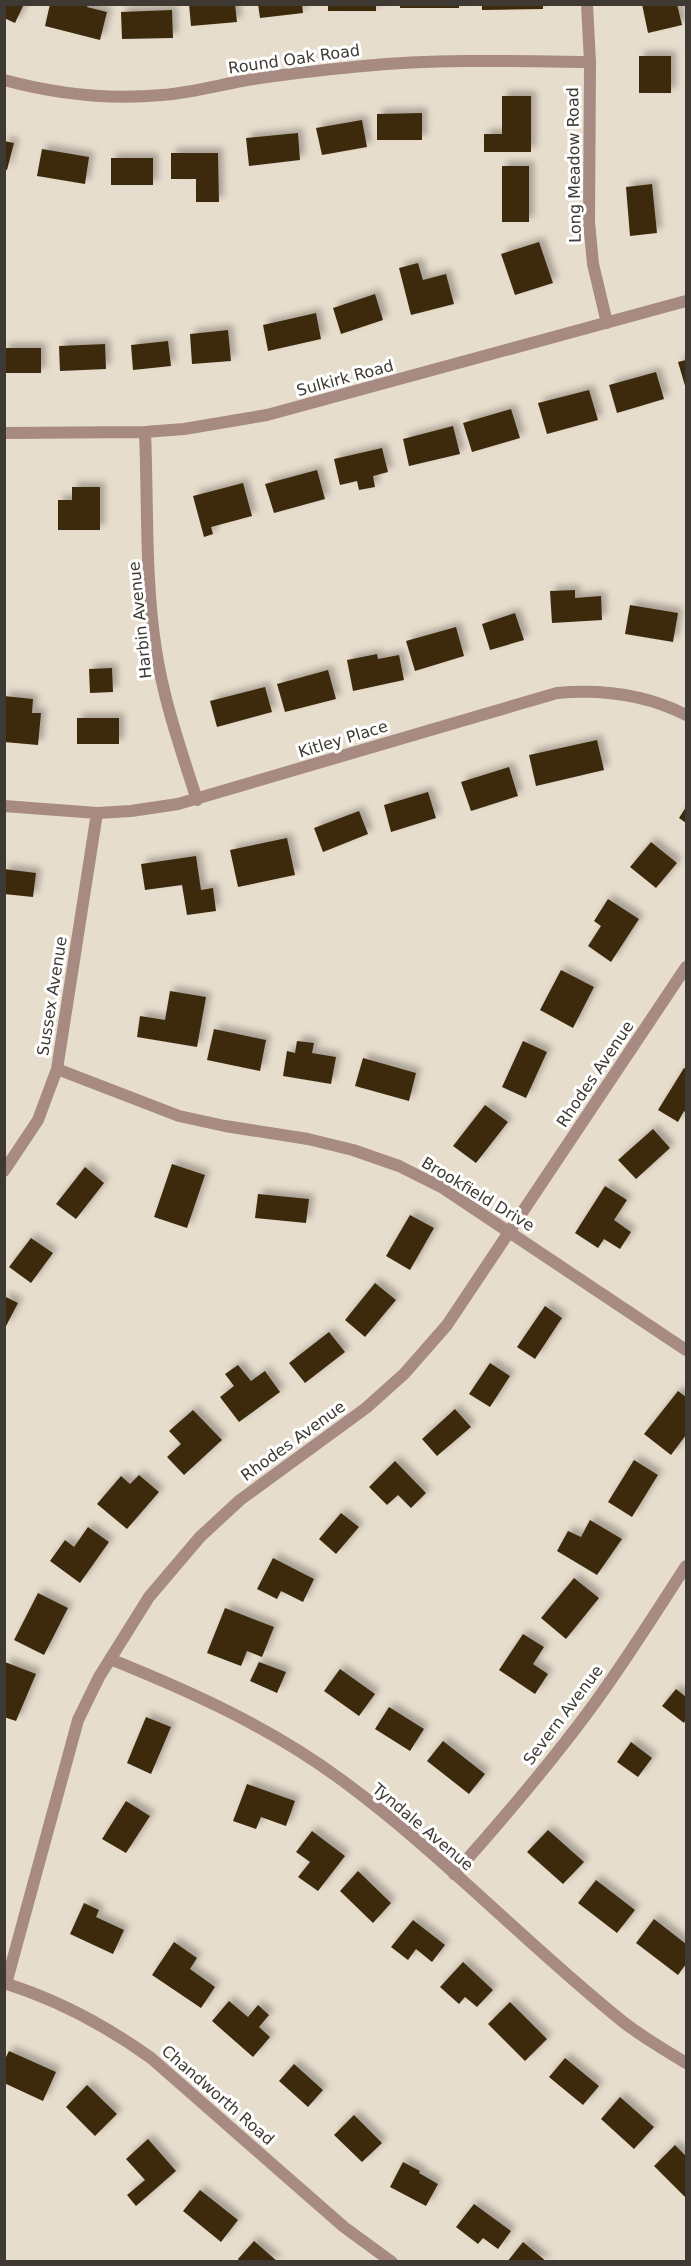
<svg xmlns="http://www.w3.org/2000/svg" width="691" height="2266" font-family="'DejaVu Sans',sans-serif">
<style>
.building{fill:#3c2b0d;filter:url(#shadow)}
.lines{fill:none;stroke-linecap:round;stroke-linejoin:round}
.street{stroke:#a78a81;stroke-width:12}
.labels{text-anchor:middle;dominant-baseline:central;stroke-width:6;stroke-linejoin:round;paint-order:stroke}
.street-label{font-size:16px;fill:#3e3a33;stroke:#fff}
</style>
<defs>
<filter id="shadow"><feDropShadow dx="5" dy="-5" stdDeviation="3" flood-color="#0004"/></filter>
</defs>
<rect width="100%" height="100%" fill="#e7ddcd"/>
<path class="building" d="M4 4H24L15 23 4 18Z
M50 4H88L87 7 107 12 100 40 45 26Z
M189 4H235L237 22 191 26Z
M258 4H302L303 13 260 18Z
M328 4H376V11H328Z
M400 4H459V8H400Z
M482 4H543V9L482 10Z
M642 4H677L682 25 648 33Z
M172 10 173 38 122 39 121 12Z
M639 56H671V93H639Z
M502 96H531V152H484V134H502Z
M422 113V140H377V114Z
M362 120 367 147 322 155 316 128Z
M298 133 300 160 249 166 246 138Z
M4 141 14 143 7 170 4 169Z
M42 149 89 157 85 184 37 176Z
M171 153H218L219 202H196V179H171Z
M111 158H153V185H111Z
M502 166H529V222H502Z
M652 184 657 233 630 236 626 187Z
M539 242 553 283 515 295 501 254Z
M418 263 423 280 446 274 454 304 411 315 399 268Z
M375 294 383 320 341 334 333 308Z
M316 313 321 339 268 351 263 325Z
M228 330 231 361 192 364 190 334Z
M168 341 171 366 133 370 131 345Z
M105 344 106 369 60 371 59 346Z
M4 348H41V373H4Z
M686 360V389L678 362Z
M656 372 664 399 617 413 609 385Z
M589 390 598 420 547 434 538 403Z
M511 409 520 438 472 452 463 423Z
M453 426 460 454 409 466 403 439Z
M382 448 388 472 373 476 375 487 359 490 357 481 340 485 334 459Z
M317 470 325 499 274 513 265 484Z
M243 483 252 516 211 527 213 534 204 537 193 496Z
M72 487H100V530H58V500H72Z
M575 590V598L601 596 602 620 552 623 550 591Z
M630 605 678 613 673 642 625 634Z
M515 613 524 640 490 650 482 624Z
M456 627 464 656 415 671 406 641Z
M377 654 378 659 399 655 404 680 353 691 347 660Z
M112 668 113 692 90 693 89 669Z
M328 670 336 699 285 712 277 684Z
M265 687 272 712 217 727 210 701Z
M4 696 33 699 32 713H41L38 745 4 742Z
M77 718H119V744H77Z
M597 740 604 770 536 786 529 755Z
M509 767 518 796 471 811 461 782Z
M428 792 436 818 391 832 384 805Z
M686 807V823L679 818Z
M359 811 368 834 323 852 314 828Z
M287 838 295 875 238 887 230 850Z
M651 842 677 863 656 888 630 867Z
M196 856 201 890 213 888 216 911 187 915 182 885 145 890 141 864Z
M4 869 36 873 33 897 4 894Z
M608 899 639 919 611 962 588 946 601 926 594 921Z
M561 970 594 987 573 1028 540 1010Z
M170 991 206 997 197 1047 137 1037 140 1016 165 1020Z
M214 1029 266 1040 260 1071 207 1060Z
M297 1041 314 1043 312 1053 336 1057 331 1084 283 1076 287 1051 295 1053Z
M523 1041 547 1052 526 1098 502 1087Z
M363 1058 416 1073 409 1101 355 1086Z
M684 1068 686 1069V1113L684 1111 678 1122 658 1110Z
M485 1105 508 1122 476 1163 453 1146Z
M653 1129 670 1148 636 1179 618 1160Z
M172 1164 205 1175 187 1228 154 1217Z
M85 1167 104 1183 76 1219 56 1204Z
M605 1186 627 1200 614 1220 631 1232 620 1249 604 1239 598 1248 575 1233Z
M258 1194 309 1199 306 1223 255 1218Z
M410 1215 434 1228 410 1270 386 1256Z
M31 1238 53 1253 31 1283 9 1267Z
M375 1283 396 1300 365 1337 345 1320Z
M4 1296 18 1303 4 1330Z
M545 1306 562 1318 535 1359 517 1347Z
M329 1332 345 1352 305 1383 289 1363Z
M490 1363 510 1376 490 1407 469 1394Z
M238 1365 251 1381 265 1371 280 1392 239 1422 220 1397 234 1386 225 1374Z
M678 1391 686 1397V1435L671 1455 644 1434Z
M455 1409 471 1427 437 1456 422 1439Z
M193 1410 222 1440 184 1475 167 1457 181 1444 169 1431Z
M634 1460 658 1475 632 1517 608 1502Z
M395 1461 426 1493 411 1508 398 1495 387 1505 369 1487Z
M139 1475 159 1492 127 1529 97 1504 121 1476 130 1484Z
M341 1513 359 1527 336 1554 319 1539Z
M590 1520 622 1539 597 1575 557 1551 568 1531 581 1537Z
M88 1527 109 1542 80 1583 50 1561 65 1540 74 1547Z
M273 1558 314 1579 303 1602 281 1591 277 1599 257 1589Z
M574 1578 599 1598 566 1639 541 1618Z
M38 1593 68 1608 44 1655 14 1640Z
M225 1608 274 1627 262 1657 247 1651 241 1666 207 1653Z
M523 1634 544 1647 533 1664 548 1674 535 1694 499 1670Z
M5 1662 36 1674 16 1721 4 1717Z
M259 1662 286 1672 277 1693 250 1681Z
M340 1669 375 1694 359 1716 324 1691Z
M676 1689 686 1697V1719L684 1723 662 1706Z
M389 1707 424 1729 410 1751 375 1729Z
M146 1717 171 1727 151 1774 127 1763Z
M443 1741 485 1774 469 1794 427 1761Z
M631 1742 652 1758 638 1777 617 1762Z
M247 1784 295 1801 286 1826 261 1817 256 1829 233 1821Z
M126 1801 150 1816 126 1853 102 1839Z
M548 1830 584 1862 563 1884 527 1852Z
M312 1831 345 1856 318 1891 298 1877 310 1862 296 1852Z
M358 1871 391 1903 373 1923 340 1891Z
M596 1880 635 1910 617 1933 578 1903Z
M84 1903 99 1910 96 1917 124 1930 113 1954 70 1934Z
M654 1919 686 1944V1964L678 1975 636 1943Z
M413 1920 445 1945 432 1962 416 1949 408 1960 391 1947Z
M174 1942 197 1958 190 1969 215 1987 201 2008 152 1975Z
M463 1962 493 1990 477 2007 465 1997 459 2004 440 1987Z
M229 2001 248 2017 258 2005 269 2015 259 2027 270 2037 253 2057 212 2021Z
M510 2002 547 2039 525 2061 488 2024Z
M9 2051 56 2072 43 2101 4 2083V2061Z
M565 2058 599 2086 583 2105 549 2077Z
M294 2064 323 2090 308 2107 279 2081Z
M87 2085 117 2114 95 2136 66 2107Z
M620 2097 654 2127 634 2149 601 2119Z
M354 2115 382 2143 362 2162 334 2135Z
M148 2139 176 2171 136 2206 127 2195 145 2180 126 2159Z
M675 2145 686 2156 685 2197 654 2166Z
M403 2162 420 2171 419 2173 438 2184 426 2206 390 2187Z
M200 2190 238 2220 221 2242 183 2211Z
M474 2204 511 2231 498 2249 483 2238 478 2244 456 2227Z
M254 2241 278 2262H240L238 2259Z
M523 2242 547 2262H507Z"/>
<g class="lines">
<path class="street" d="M587 4 590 62 589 222 593 264 607 323
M4 80C56 94 109 100 162 95 189 93 215 86 242 81 282 74 323 70 363 66 438 59 515 61 590 62
M145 432C148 503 145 581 156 650 164 702 181 750 197 800
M4 433 145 432 184 429 267 415 686 301
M4 806 97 813 131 811 178 804 557 693C603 689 645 694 686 715
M57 1069 179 1116 225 1126 308 1139 353 1150 399 1166 443 1188 686 1350
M4 1171 38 1120 57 1069 97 813
M110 1659C192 1692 272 1728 343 1781 442 1854 526 1944 622 2021 642 2037 665 2050 686 2063
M454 1874C503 1819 551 1763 594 1704 627 1659 656 1612 686 1566
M4 1983C59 2000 105 2025 151 2058L344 2227 392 2262
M6 1984 78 1720 99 1677 149 1597 200 1537 240 1500 366 1408 404 1374 447 1325 686 967"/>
</g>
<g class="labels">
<g class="street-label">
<text transform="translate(294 59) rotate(-8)">Round Oak Road</text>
<text transform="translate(574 165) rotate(-91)">Long Meadow Road</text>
<text transform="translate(345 378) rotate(-15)">Sulkirk Road</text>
<text transform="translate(140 620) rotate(-96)">Harbin Avenue</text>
<text transform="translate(343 739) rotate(-17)">Kitley Place</text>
<text transform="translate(52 996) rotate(-81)">Sussex Avenue</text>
<text transform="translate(595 1074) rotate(-56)">Rhodes Avenue</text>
<text transform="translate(478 1194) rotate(31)">Brookfield Drive</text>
<text transform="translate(293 1441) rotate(-36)">Rhodes Avenue</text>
<text transform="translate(563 1715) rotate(-53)">Severn Avenue</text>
<text transform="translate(423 1827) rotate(40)">Tyndale Avenue</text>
<text transform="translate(218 2095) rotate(41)">Chandworth Road</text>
</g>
</g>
<rect width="691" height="2266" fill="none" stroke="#3e3a33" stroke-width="12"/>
</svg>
